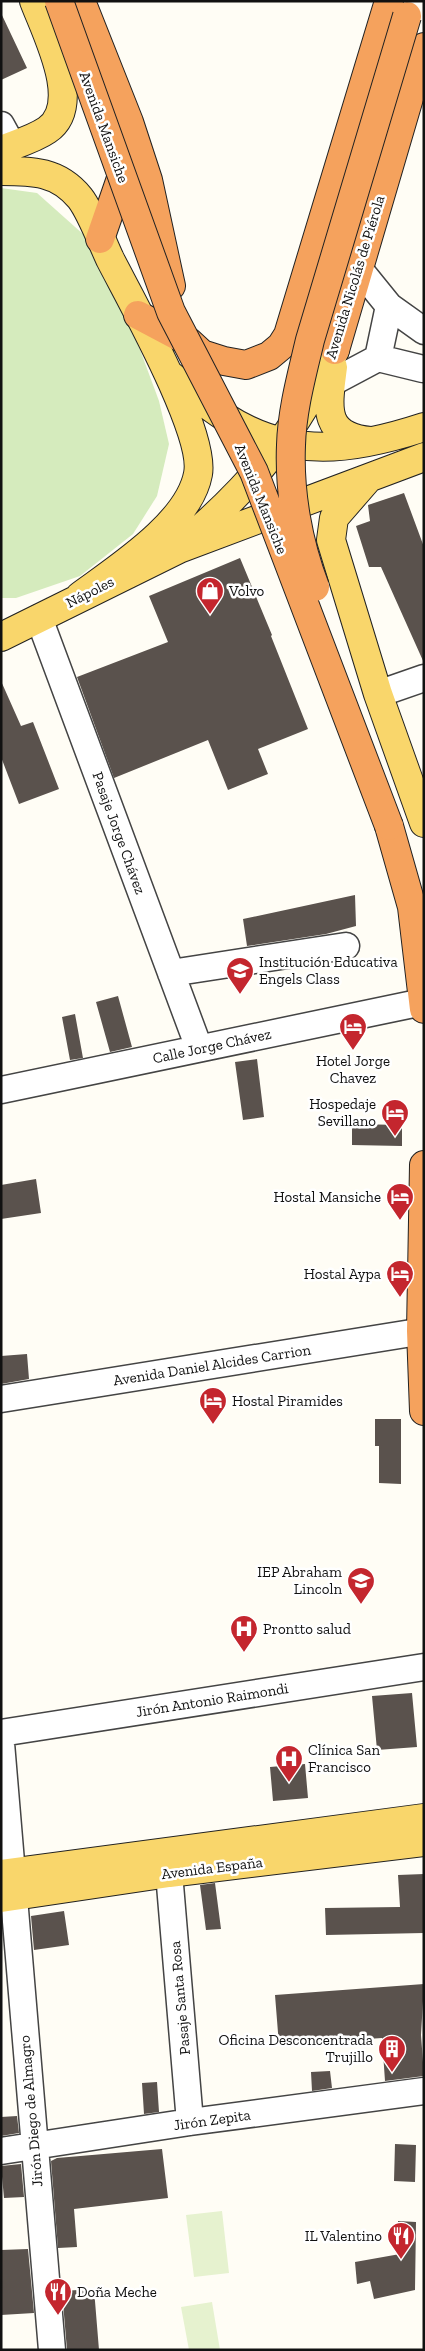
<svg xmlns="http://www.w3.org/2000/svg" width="425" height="2351" font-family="'Zilla Slab',serif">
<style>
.green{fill:#d5ebbd}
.pitch{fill:#e6f2cf}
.building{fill:#5a524d}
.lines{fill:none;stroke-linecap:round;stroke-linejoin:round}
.minor-casing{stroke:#444;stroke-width:29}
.major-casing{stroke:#222;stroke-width:30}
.highway-casing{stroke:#222;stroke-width:30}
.minor{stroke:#fff;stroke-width:26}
.major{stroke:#f9d66b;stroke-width:28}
.highway{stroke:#f5a25d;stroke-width:28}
.highway-bridge-casing{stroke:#222;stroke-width:30;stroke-linecap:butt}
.highway-bridge{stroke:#f5a25d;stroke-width:28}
.labels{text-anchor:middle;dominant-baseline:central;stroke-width:5;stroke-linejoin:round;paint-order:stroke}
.street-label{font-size:15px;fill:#111;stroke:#fff}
.poi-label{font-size:15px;fill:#111;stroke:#fff;text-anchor:start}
</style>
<rect width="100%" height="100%" fill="#fffdf5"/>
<path class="green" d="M1 188 37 193 93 243 129 320 159 401 169 444 157 496 133 534 80 576 16 598H1Z"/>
<path class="pitch" d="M222 2211 229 2273 194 2277 186 2215Z
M212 2302 220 2350H189L181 2307Z"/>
<path class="building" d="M1 13 27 68 1 80Z
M404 493 424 547V663L381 567H369L356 526 370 521 368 505Z
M240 558 272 635 271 636 308 729 258 749 268 774 228 790 208 740 114 778 77 677 168 642 149 596Z
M1 681 21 726 33 722 59 789 19 804 1 757Z
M355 895 356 926 326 934 247 946 243 919Z
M118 996 132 1047 110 1052 96 1002Z
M75 1014 83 1058 70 1060 62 1017Z
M257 1059 264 1117 243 1120 235 1062Z
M352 1124 402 1125V1146L352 1145Z
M36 1179 41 1213 1 1219V1185Z
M27 1354 29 1379 1 1384V1356Z
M375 1419H401V1484L379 1483V1446H375Z
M412 1693 417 1747 377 1750 372 1696Z
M305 1764 308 1798 273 1801 270 1767Z
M424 1874V1933L326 1935 325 1908 400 1907 398 1875Z
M215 1883 221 1929 206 1930 200 1885Z
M64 1911 69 1945 34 1950 31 1916Z
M424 1984 421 2035 424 2076 385 2081 382 2038 279 2045 275 1995Z
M330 2071 332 2088 312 2091 311 2072Z
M157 2082 159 2112 144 2114 142 2083Z
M17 2116 19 2133 1 2136V2117Z
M395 2144 416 2145 415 2182 394 2181Z
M162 2149 168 2198 74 2209 77 2247 58 2248 51 2161 57 2158Z
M21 2164 24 2197 4 2198 1 2166Z
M398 2221 416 2222 415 2290 374 2299 370 2281 357 2284 355 2262 400 2254Z
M28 2249 34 2313 1 2315V2250Z
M94 2289 99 2350H67L62 2291Z"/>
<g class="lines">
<defs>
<path id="minor" d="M1 125 12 145
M389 306 424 331
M378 358 423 369
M331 383 378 358 389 306 359 269
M39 618 199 1048
M378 694 424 678
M171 973 346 946
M1 1090 423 1002
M1 1399 424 1331
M1 1733 424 1667
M1 1743 52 2350
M169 1873 190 2122
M1 2151 190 2122 424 2091"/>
<path id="major" d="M1 150C16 144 34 139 47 130 84 105 46 33 34 1
M1 171C33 171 58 171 80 198 91 212 102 242 110 259 131 300 206 433 198 474 189 523 118 568 80 596
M333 367C328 406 321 436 370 441
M170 375C188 390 206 405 225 417 291 460 354 450 424 427
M367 480 334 518 331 540 378 694 424 823
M189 539C257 480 296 431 335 350
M1 637 179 549 424 457
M1 1874 424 1818
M1 1898 169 1873 424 1842"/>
<path id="highway" d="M81 1 129 122 148 180 171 286
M100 239 127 161
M138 315 189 342 202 354 224 361 246 365 269 356 281 346 288 335 389 1
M335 350 424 47
M389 826 412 907 424 1009
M424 1165 421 1331 424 1411"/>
</defs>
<use href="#minor" class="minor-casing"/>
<use href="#major" class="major-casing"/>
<use href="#highway" class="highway-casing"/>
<use href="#minor" class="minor"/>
<use href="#major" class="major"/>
<use href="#highway" class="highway"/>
<defs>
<path id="highway-bridge" d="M59 1 171 312 254 472 389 826
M315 587C298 543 289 492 291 445 292 410 302 374 310 340L407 16"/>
</defs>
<use href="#highway-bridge" class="highway-bridge-casing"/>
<use href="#highway-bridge" class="highway-bridge"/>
</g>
<defs>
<symbol id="shop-pin" viewBox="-11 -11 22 30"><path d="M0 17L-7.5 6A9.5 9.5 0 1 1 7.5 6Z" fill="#c4262e" stroke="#fff"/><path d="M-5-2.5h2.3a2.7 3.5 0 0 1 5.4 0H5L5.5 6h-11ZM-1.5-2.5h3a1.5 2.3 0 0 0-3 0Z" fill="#fff"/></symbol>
<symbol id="school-pin" viewBox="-11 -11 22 30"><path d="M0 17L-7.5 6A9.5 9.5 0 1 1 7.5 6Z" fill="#c4262e" stroke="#fff"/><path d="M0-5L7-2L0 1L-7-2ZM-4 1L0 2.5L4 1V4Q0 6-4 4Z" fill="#fff"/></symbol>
<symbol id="hotel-pin" viewBox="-11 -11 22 30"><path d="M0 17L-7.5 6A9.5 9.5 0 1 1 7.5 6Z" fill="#c4262e" stroke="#fff"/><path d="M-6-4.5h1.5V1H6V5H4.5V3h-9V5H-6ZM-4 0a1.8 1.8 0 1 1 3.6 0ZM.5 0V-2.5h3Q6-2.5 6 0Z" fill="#fff"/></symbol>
<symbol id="hospital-pin" viewBox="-11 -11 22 30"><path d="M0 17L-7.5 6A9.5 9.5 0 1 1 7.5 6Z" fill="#c4262e" stroke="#fff"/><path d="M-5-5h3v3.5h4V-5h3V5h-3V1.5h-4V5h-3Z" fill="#fff"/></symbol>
<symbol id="building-pin" viewBox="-11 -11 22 30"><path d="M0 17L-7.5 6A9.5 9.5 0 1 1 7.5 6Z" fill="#c4262e" stroke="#fff"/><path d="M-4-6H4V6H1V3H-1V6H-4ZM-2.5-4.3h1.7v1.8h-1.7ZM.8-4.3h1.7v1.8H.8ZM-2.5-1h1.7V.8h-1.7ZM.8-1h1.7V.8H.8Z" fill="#fff"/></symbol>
<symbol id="restaurant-pin" viewBox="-11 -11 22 30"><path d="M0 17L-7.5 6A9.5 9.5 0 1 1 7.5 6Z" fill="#c4262e" stroke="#fff"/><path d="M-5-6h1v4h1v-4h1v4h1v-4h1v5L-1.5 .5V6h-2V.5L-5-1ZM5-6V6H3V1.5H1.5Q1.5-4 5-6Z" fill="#fff"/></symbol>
</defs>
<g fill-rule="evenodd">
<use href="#shop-pin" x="194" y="575" width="32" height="43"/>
<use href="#school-pin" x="224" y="955" width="32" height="43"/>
<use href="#hotel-pin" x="337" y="1011" width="32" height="43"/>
<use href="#hotel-pin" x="379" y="1097" width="32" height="43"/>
<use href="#hotel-pin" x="384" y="1181" width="32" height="43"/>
<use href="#hotel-pin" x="384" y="1258" width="32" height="43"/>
<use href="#hotel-pin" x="197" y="1385" width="32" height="43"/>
<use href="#school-pin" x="345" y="1565" width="32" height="43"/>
<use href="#hospital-pin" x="228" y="1613" width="32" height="43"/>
<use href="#hospital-pin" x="273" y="1743" width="32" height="43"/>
<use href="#building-pin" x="376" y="2033" width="32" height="43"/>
<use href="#restaurant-pin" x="385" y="2220" width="32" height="43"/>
<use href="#restaurant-pin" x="42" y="2276" width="32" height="43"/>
</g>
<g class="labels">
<g class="street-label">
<text transform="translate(104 127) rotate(70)">Avenida Mansiche</text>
<text transform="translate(355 277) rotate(-73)">Avenida Nicolás de Piérola</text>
<text transform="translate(261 499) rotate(68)">Avenida Mansiche</text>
<text transform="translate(90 592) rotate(-27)">Nápoles</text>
<text transform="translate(119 833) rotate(70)">Pasaje Jorge Chávez</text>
<text transform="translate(212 1046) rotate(-12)">Calle Jorge Chávez</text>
<text transform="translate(212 1365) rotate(-9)">Avenida Daniel Alcides Carrion</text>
<text transform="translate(212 1700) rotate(-9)">Jirón Antonio Raimondi</text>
<text transform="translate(212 1868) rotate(-7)">Avenida España</text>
<text transform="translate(180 1998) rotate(-95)">Pasaje Santa Rosa</text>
<text transform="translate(31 2111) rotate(-95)">Jirón Diego de Almagro</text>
<text transform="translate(212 2120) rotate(-8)">Jirón Zepita</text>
</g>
<g class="poi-label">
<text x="229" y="591">Volvo</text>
<text x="259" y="962">Institución Educativa<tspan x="259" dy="17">Engels Class</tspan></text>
<text x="353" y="1061" text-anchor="middle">Hotel Jorge<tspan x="353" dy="17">Chavez</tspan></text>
<text x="376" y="1104" text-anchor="end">Hospedaje<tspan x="376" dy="17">Sevillano</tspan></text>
<text x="381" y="1197" text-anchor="end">Hostal Mansiche</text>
<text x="381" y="1274" text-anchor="end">Hostal Aypa</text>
<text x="232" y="1401">Hostal Piramides</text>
<text x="342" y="1572" text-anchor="end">IEP Abraham<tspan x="342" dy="17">Lincoln</tspan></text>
<text x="263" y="1629">Prontto salud</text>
<text x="308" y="1750">Clínica San<tspan x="308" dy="17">Francisco</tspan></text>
<text x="373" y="2040" text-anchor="end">Oficina Desconcentrada<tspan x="373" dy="17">Trujillo</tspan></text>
<text x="382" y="2236" text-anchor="end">IL Valentino</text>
<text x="77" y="2292">Doña Meche</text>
</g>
</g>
<rect width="425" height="2351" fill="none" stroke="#111111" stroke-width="5"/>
</svg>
